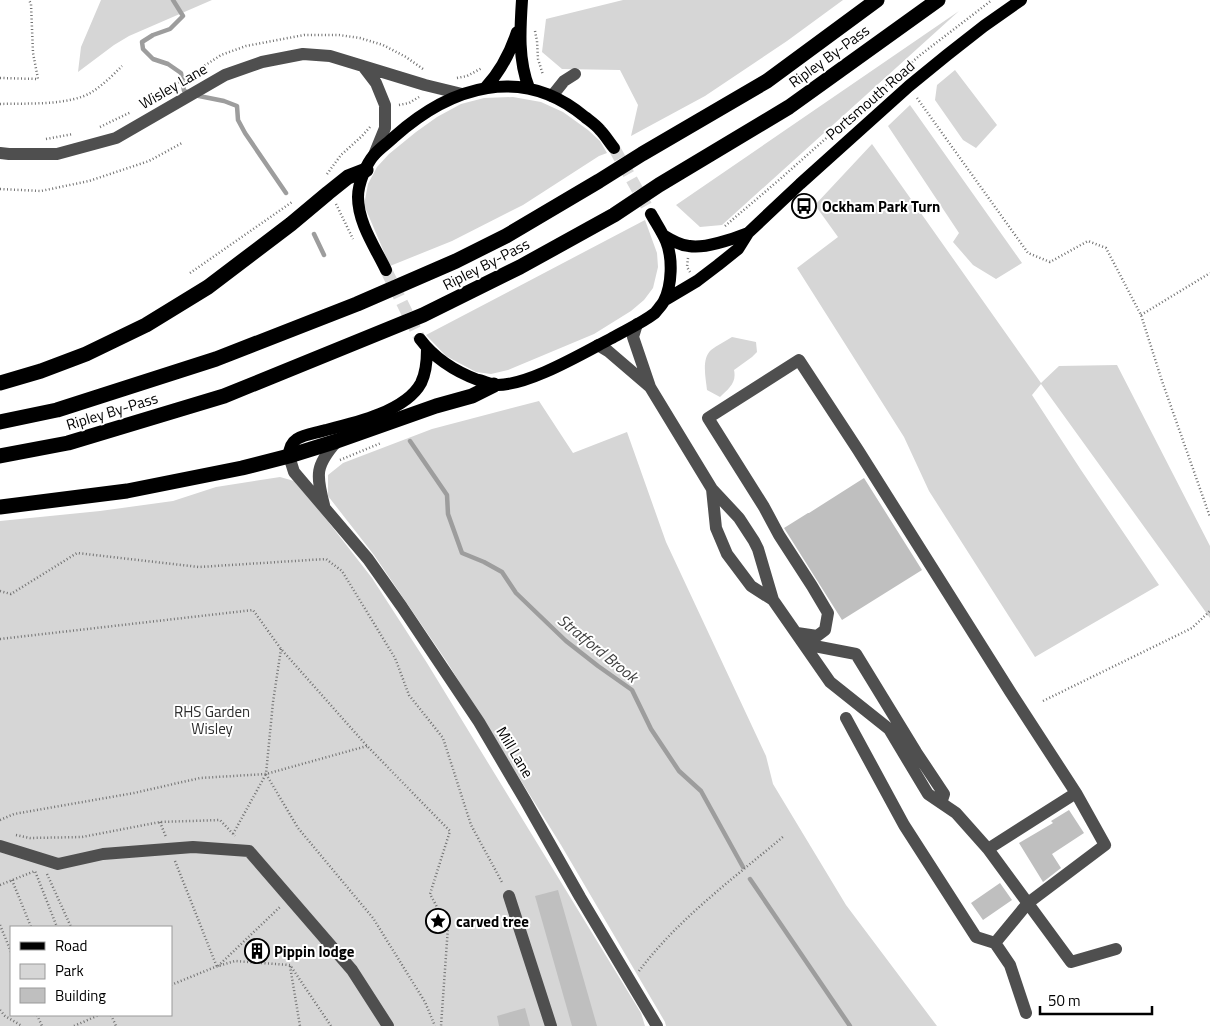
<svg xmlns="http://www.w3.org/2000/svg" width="1210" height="1026" font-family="'Titillium Web',sans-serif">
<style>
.green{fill:#d6d6d6;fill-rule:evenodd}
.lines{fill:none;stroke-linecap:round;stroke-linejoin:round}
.stream{stroke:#9d9d9d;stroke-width:4.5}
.building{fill:#bfbfbf}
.major-tunnel{stroke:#d9d9d9;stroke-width:12;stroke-dasharray:12 6;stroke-linecap:butt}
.path{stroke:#717171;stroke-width:2.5;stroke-dasharray:1 2.5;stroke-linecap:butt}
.minor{stroke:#4f4f4f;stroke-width:12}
.major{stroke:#000;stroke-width:12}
.highway{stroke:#000;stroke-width:15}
.labels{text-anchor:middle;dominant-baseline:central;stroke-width:4;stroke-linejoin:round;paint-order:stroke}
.street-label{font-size:15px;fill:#000;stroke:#fff}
.poi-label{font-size:15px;font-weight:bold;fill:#000;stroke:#fff;text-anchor:start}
.park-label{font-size:15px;fill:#2d2d2d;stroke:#fff}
.water-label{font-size:16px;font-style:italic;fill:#3e3e3e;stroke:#fff}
</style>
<rect width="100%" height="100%" fill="#fff"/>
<path class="green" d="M101 0H212L129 36 114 45 78 72 81 47Z
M623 0H843L787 41 705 96 631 136 638 105 620 70 562 69 542 52 546 19Z
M959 11 722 225 700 227 676 205Z
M955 70 997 125 976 148 963 140 935 100 937 85Z
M513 97 541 102 563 112 588 130 600 141 607 153 599 156 523 205 452 241 390 266 364 205 368 184 377 167 389 154 416 132 437 117 461 104 484 98Z
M910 105 1022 263 996 279 973 265 953 242 959 233 888 126Z
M872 144 1041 383 1059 366 1117 365 1210 546V618L1041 384 1032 395 1081 470 1159 585 1035 657 929 491 904 437 797 268 838 237 815 205Z
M645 220 657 253 658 267 653 288 644 300 631 311 594 334 508 370 491 374 476 372 446 356 426 335Z
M732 337 756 342 757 352 752 357 734 370C737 383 728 389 720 397L707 390C706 379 701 359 711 350 717 345 726 341 732 337Z
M539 401 573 453 627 432 666 542 766 756 773 784 846 905 937 1026H666L665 1022 561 845 447 662 374 555 328 496V475L343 463 432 429Z
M280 477 294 481 316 506 372 578 427 663 641 1013 645 1026H0V521L100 511 173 501 216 487ZM11 927H171V1015H11Z"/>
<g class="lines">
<path class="stream" d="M173 0 183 16 170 29 153 35 142 42 143 49 153 59 168 64 181 73 184 91 199 96 224 101 237 106 238 120 245 133 286 193
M314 234 324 255
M410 441 447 495 448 514 462 553 484 562 502 572 516 593 566 641 598 666 632 690 651 729 679 771 701 791 743 867
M750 879 850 1026"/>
</g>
<path class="building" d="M864 478 922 570 842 620 784 528 808 513H809Z
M1069 810 1084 833 1052 854 1061 868 1043 882 1019 843 1053 823 1051 821Z
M1000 883 1012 900 983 920 971 903Z
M558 890 597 1026H572L535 896Z
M250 951a7 7 0 1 1 14 0a7 7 0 1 1-14 0Z
M525 1008 530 1026H499L497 1016Z"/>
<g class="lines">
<path class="major-tunnel" d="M614 148 651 214
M386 270 420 339"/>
<path class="path" d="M535 31 537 41 538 59 543 75
M0 78 38 79 33 53 31 4 29 0
M457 78 467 76 482 68
M917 98 1028 253 1050 262 1088 241 1106 248 1141 315 1162 381 1210 517
M149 102 221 55 246 46 304 35H339L360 38 383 45 406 57 423 69
M0 104C27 103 69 106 92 92 103 85 113 75 122 66
M399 105 409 103 419 97
M100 127 131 112
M46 139 73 134
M327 174 341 155 362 136 370 127
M0 189 41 191 89 181 149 161 182 143
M336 204 353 239
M725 226 779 180 919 56 992 0
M688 258 687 267 690 272
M190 273 292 202
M1141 315 1210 273
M340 460 381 443
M0 591 11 594 77 553 199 567 326 559 342 571 395 658 409 695 443 738 471 825 503 884
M0 639 253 610 281 649 367 746 450 831 430 894 448 927 441 1026
M281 649 273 702 266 774 298 828 373 918 425 1002 435 1026
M1043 701 1192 628 1210 611
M0 820 14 814 134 793 200 778 266 774 367 746
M160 822 166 837
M233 834 266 774
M16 835 30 838 82 837 160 822 220 820 235 836
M175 861 217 967 281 906
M47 874 71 927
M12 880 31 927
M0 885 35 871 57 927
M0 925 11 952
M290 966 300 1026
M639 971C679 918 734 878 784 836
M171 985 215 967 235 961 290 965 331 1026
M0 1010 5 1016 22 1026
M37 1015 42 1026
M111 1015 116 1026
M74 1026 99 1015"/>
<path class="minor" d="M363 66 376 83 385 105V128L374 155
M552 96 564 81 575 74
M0 153 9 154H57L116 138 225 75 262 62 303 54 330 56 425 85 462 94
M637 324 633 337 650 387 712 489 739 518 754 541 758 549 773 600 830 682 889 729 928 794 956 813 988 849 1071 962 1116 949
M598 345 608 351 650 387
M289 456 294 472 368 559 402 607 479 722 525 800 580 897 657 1026
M712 489 716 528 727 554 751 586 773 600
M324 505C316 474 315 466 337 441
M797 633 817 636 825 630 828 613 812 586 779 535 764 507 708 418 799 360 858 450 1011 693 1076 793 988 849
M804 644 856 654 916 752 944 794 941 803
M846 718 904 825 976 937 995 943 1028 903 1105 845 1076 793
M0 846 58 864 103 854 193 847 249 851 352 970 388 1026
M509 896 551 1026
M995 943 1010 965 1026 1013"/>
<path class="major" d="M522 0C520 30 518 60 529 88
M485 88C500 72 510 53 517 32
M663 235C671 240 679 245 689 246 704 249 733 239 748 233
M386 270C375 247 358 223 358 197 358 184 366 164 374 155 380 148 388 143 394 137 451 86 522 64 585 117 590 121 596 125 600 130 605 135 609 142 614 148
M665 300 697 281 718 265 738 249 748 233 800 184 909 86 947 55 984 26 1021 0
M420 339C435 359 454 371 478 380 483 381 490 384 496 385 528 386 583 353 612 338 626 330 642 323 655 313 658 309 662 305 664 301 672 285 673 258 666 241 662 232 656 223 651 214
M289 456C289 449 291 443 297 439 305 434 317 433 326 430 355 423 406 411 421 383 426 373 427 361 427 349"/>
<path class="highway" d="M0 383 41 371 86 354 146 325 208 287 291 224 328 193 348 177 366 170
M0 422 57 410 216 359 357 304 456 261 506 236 599 181 642 154 767 81 877 0
M0 456 68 443 224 396 423 315 520 267 614 215 659 185 789 107 938 0
M0 507 127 491 242 468 289 456 337 441 436 406 472 396 494 385"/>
</g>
<defs>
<symbol id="bus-ring" viewBox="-11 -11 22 22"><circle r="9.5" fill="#fff" stroke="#000" stroke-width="1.5"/><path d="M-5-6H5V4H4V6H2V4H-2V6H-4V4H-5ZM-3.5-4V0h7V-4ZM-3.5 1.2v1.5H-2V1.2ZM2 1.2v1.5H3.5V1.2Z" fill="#000"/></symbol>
<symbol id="sight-ring" viewBox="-11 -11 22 22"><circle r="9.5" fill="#fff" stroke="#000" stroke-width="1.5"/><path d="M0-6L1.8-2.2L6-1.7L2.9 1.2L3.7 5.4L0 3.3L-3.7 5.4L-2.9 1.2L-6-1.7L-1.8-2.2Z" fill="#000"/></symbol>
<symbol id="building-ring" viewBox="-11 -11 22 22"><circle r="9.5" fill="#fff" stroke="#000" stroke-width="1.5"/><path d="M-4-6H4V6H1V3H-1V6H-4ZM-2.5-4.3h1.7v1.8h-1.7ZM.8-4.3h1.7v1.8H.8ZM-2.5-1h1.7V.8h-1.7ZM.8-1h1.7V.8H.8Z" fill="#000"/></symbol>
</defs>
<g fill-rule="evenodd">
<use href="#bus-ring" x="790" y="192" width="28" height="28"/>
<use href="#sight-ring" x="424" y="907" width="28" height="28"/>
<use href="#building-ring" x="243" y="937" width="28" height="28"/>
</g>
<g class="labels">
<g class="street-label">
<text transform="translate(829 56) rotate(-36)">Ripley By-Pass</text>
<text transform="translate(173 86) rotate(-30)">Wisley Lane</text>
<text transform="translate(870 100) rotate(-41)">Portsmouth Road</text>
<text transform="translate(486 264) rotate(-27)">Ripley By-Pass</text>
<text transform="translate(112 411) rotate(-17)">Ripley By-Pass</text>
<text transform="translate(515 752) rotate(59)">Mill Lane</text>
</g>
<g class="poi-label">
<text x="822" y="206">Ockham Park Turn</text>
<text x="456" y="921">carved tree</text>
<text x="274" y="951">Pippin lodge</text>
</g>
<g class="park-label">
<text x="212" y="711">RHS Garden<tspan x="212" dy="17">Wisley</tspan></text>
</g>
<g class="water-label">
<text transform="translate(598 648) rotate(39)">Stratford Brook</text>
</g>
</g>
<rect x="10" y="926" width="162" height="90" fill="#ffffff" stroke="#999999"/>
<rect x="20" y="942" width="25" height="8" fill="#000000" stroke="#999999"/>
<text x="55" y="951" font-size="15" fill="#000000">Road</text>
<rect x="20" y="964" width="25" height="15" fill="#d6d6d6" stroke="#999999"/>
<text x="55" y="976" font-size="15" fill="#000000">Park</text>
<rect x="20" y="988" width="25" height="15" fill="#bfbfbf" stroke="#999999"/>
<text x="55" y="1001" font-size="15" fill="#000000">Building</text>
<path d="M1040 1006v8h112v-8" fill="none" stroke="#000000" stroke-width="2.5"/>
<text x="1048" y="1006" font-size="15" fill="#000000" stroke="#ffffff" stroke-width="4" paint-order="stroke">50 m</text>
</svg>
